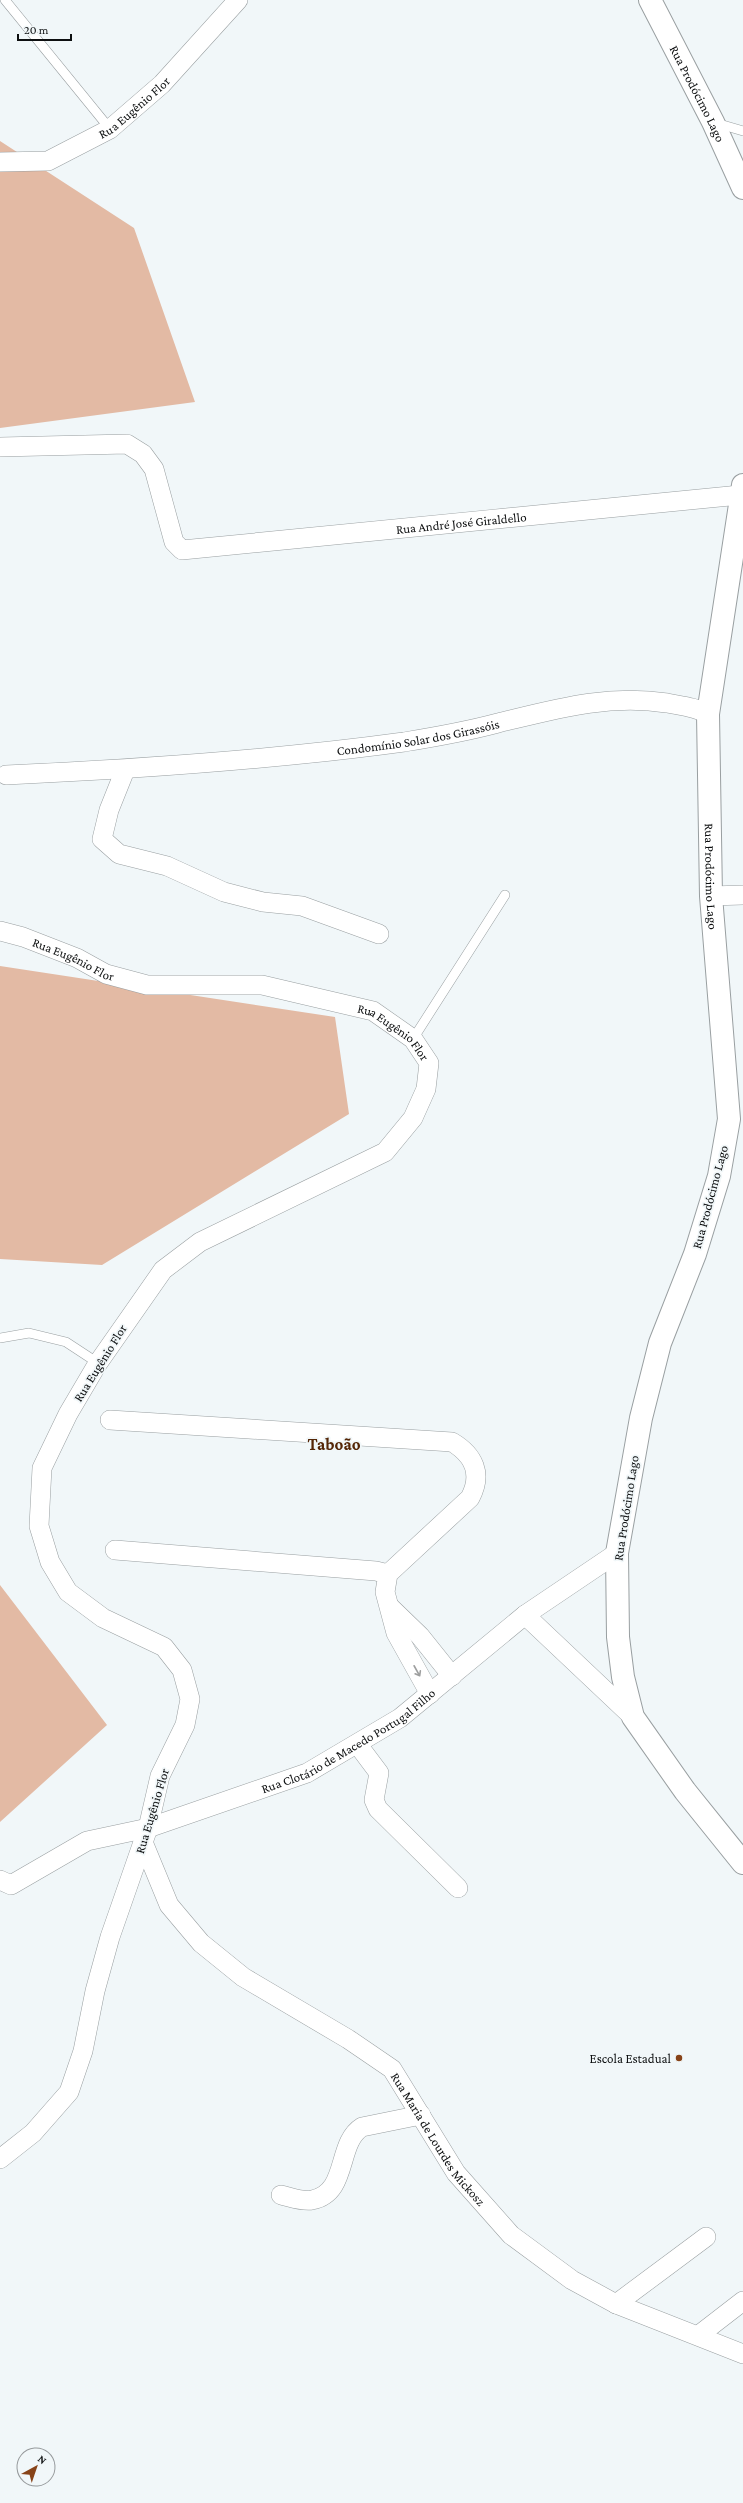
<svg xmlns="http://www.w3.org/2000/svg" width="743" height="2503" font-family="'Crimson Pro',serif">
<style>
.forest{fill:#e3baa4}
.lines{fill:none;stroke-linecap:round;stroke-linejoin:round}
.lane-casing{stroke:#999fa1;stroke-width:10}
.street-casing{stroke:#999fa1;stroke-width:20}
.secondary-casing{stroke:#999fa1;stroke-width:24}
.lane{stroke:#fff;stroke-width:9}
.street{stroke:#fff;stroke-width:19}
.secondary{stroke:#fff;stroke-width:22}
.oneway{stroke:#9e9f9f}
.poi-dot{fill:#874318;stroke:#f1f7f9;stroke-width:1.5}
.labels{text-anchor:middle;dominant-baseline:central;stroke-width:3.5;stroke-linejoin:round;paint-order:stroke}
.street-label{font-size:13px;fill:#0d0f10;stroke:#f1f7f9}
.poi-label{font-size:13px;fill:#0d0f10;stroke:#f1f7f9;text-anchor:end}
.district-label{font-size:17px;font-weight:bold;fill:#542607;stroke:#f1f7f9}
</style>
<rect width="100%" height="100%" fill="#f1f7f9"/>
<path class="forest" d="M0 141 134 228 195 402 0 428Z
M0 966 335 1017 349 1114 102 1265 0 1259Z
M0 1585 107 1725 0 1822Z"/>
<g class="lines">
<defs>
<path id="lane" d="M5 0 110 129
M716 123 743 131
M413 1039 505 895
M0 1338 29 1333 66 1342 98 1363"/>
<g id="street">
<path id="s1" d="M0 162 48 161 110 129 162 84 238 0"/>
<path id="s2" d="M0 447 127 444 143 454 154 469 174 542 182 550 740 495"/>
<path d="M125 770 109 810 102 839 119 854 167 866 224 892 263 902 302 906 379 934"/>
<path id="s3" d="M6 775C139 769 272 760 404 742 435 737 468 731 498 723 556 709 607 694 667 703 682 706 695 707 708 714"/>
<path d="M711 896 743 895"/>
<path id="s4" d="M0 931 23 937 77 958 106 974 147 985H262L373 1011 413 1039 429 1063 426 1089 413 1118 385 1152 200 1242 163 1270 98 1363 68 1414 42 1468 39 1526 50 1562 68 1592 103 1618 164 1647 182 1670 190 1699 185 1725 160 1776 148 1828 110 1937 95 1991 83 2051 69 2092 33 2133 0 2159"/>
<path d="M110 1420 452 1442C474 1455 483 1474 470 1498L388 1574 385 1592 396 1633 430 1694"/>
<path d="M115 1550 376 1571 388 1574"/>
<path d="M391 1608 420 1636 452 1676"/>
<path d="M525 1615 633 1717"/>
<path d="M358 1745 379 1773 374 1800 378 1809 458 1888"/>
<path id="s5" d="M143 1842 169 1905 201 1943 243 1977 348 2039 392 2069 456 2173 511 2235 572 2280 616 2304 743 2354"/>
<path id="s6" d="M0 1880 11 1885 87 1841 148 1828 307 1773 400 1718 525 1615 617 1553"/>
<path d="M281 2195C290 2197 303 2202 312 2200 349 2193 336 2143 362 2127L421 2115"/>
<path d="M616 2304 706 2237"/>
<path d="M699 2335 743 2301"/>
</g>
<g id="secondary">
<path id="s7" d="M650 0 713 122 743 188"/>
<path id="s8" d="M743 485 708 714 711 896 729 1119 719 1176 695 1254 660 1343 641 1418 617 1553 618 1637 623 1677 633 1717 685 1791 743 1863"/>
</g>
</defs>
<use href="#lane" class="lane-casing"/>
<use href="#street" class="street-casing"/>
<use href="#secondary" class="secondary-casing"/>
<use href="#lane" class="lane"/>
<use href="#street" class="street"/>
<use href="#secondary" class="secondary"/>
</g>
<defs><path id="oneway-shaft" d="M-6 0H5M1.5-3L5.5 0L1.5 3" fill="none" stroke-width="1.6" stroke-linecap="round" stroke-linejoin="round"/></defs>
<use class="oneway" href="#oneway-shaft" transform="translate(417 1671) rotate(61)"/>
<circle class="poi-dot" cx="679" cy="2058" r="4"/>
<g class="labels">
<g class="street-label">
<text stroke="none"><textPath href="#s7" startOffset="105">Rua Prodócimo Lago</textPath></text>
<text stroke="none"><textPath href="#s1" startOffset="150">Rua Eugênio Flor</textPath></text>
<text stroke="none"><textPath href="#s2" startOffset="532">Rua André José Giraldello</textPath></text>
<text stroke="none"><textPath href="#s3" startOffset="414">Condomínio Solar dos Girassóis</textPath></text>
<text stroke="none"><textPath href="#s8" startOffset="394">Rua Prodócimo Lago</textPath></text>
<text stroke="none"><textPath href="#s4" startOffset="79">Rua Eugênio Flor</textPath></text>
<text stroke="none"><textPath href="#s4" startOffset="415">Rua Eugênio Flor</textPath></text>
<text transform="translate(710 1197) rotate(-75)">Rua Prodócimo Lago</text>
<text transform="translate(100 1363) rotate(-58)">Rua Eugênio Flor</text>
<text transform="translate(626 1508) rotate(-81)">Rua Prodócimo Lago</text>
<text stroke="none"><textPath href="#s6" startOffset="382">Rua Clotário de Macedo Portugal Filho</textPath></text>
<text transform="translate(152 1811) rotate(-73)">Rua Eugênio Flor</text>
<text stroke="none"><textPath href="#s5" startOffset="431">Rua Maria de Lourdes Mickosz</textPath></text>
</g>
<g class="poi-label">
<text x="671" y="2058">Escola Estadual</text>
</g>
<g class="district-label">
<text x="334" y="1444">Taboão</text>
</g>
</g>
<g transform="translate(36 2467) rotate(40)"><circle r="19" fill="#f1f7f9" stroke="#969a9c"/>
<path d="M0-3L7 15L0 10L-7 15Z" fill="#874318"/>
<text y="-6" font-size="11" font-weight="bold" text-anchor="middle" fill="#0d0f10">N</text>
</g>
<path d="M18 34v6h53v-6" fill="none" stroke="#0d0f10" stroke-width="2"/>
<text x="24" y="34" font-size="12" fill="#0d0f10" stroke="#f1f7f9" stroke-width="3" paint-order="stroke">20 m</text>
</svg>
